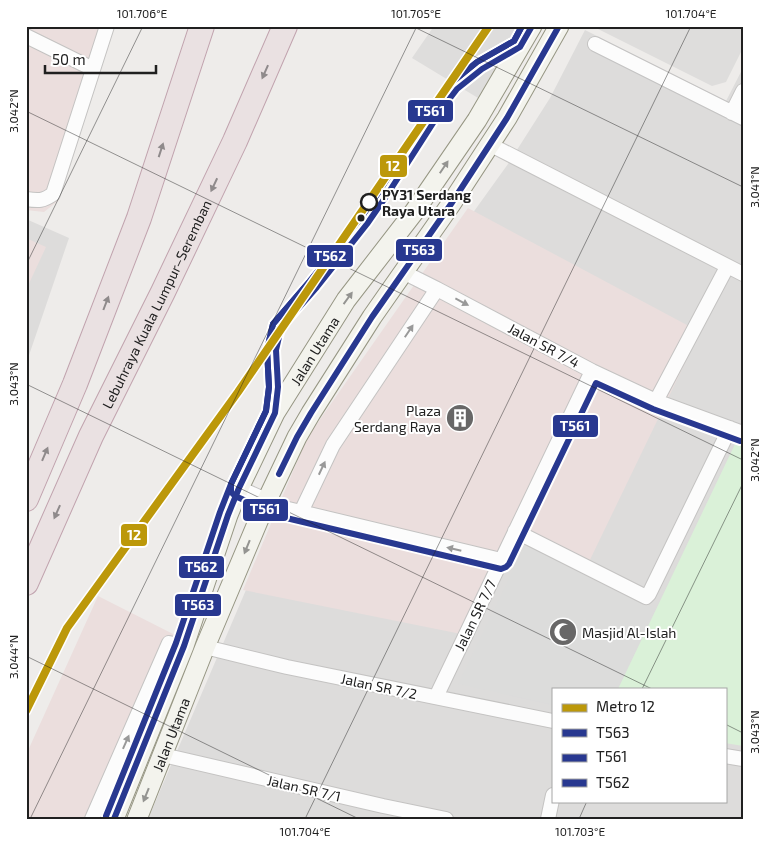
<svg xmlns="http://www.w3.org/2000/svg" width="769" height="845" font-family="'Exo 2',sans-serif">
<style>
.residential{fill:#dddcdb;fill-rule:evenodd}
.commercial{fill:#ebdedd}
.religious{fill:#dcdcdb}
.park{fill:#daf1d8}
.parking{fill:#dedddc}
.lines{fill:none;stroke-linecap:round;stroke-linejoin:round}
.street-casing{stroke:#c4c3c2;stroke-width:16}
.secondary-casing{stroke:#969683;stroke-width:21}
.highway-casing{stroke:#c1a3ae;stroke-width:26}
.street{stroke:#fcfcfc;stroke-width:14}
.secondary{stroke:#f3f3ed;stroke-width:19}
.highway{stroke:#eae1e2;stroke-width:24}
.bus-1-casing{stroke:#fff;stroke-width:10}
.bus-2-casing{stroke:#fff;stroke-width:10}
.bus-3-casing{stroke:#fff;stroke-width:10}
.bus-1{stroke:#283890;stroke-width:6}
.bus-2{stroke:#283890;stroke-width:6}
.bus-3{stroke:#283890;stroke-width:6}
.metro-1-casing{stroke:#fff;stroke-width:11}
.metro-1{stroke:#bc980a;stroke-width:8}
.oneway{fill:#8f8a8b}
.oneway2{fill:#949491}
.oneway3{fill:#999}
.ticks{fill:none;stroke:#202020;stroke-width:1;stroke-opacity:0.45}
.stop-dot{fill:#fff;stroke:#202020;stroke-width:2.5}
.bus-dot{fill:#202020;stroke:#fff;stroke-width:2}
.labels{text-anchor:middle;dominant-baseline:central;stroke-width:4;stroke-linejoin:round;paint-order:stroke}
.stop-label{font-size:14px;font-weight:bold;fill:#202020;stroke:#fff;text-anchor:start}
.street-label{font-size:14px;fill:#202020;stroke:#fff}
.poi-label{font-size:14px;fill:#202020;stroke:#fff;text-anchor:end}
.line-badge{stroke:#fff;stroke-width:2}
.badge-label{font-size:14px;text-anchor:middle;font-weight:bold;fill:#fff}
.neatline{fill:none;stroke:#202020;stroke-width:2}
.ticks-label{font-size:12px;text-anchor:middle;fill:#202020}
</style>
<rect width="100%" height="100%" fill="#eeecea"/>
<path class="residential" d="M585 30 726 101 743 68V819H148L311 438 508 164 550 98ZM553 689H725V801H553Z
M26 219 69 238 26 364Z"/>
<path class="commercial" d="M26 26H115L59 200 44 212 26 210Z
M468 208 700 332 586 568 520 535 471 636 243 590 307 438Z
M26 238 46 247 26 290Z
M98 596 183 639 104 819H26V755Z"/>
<path class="religious" d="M526 543 656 609 618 689H553V705L458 684Z"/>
<path class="park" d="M736 442 743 445V746L725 743V689H618Z"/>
<path class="parking" d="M434 26H526L483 101 412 58Z
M597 26H743V48L726 82 712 86 598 29Z"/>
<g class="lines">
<defs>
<path id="street" d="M26 36 93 69
M595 44 743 118
M732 113 743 91
M489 144 743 274
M26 199C39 201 43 201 53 194L107 26
M403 272 437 289 592 371 656 401 743 433
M656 401 727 267
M239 488 284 508 501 560
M301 512 333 445 437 289
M515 531 646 597 649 594 730 428
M205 647 287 667 553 721
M436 697 592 371
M163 755 383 806 446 819
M725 756 743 759
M92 819 169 643 184 646
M548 819 553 795"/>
<g id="secondary">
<path id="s1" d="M114 819 184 646 228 515 239 488 275 413 346 300 414 212 477 120 532 26"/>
<path id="s2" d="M137 819 205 647 267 500 297 437 311 413 372 317 451 204 507 118 559 26"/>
</g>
<g id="highway">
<path d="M26 499 75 384 139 218 202 26"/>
<path id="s3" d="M26 583 91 436 163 292 235 141 285 26"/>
</g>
</defs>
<use href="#street" class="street-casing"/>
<use href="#secondary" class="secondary-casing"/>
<use href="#highway" class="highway-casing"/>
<use href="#street" class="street"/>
<use href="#secondary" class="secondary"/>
<use href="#highway" class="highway"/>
<defs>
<path id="bus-1" d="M279 474 297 437 311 413 372 317 451 204 507 118 559 26
M114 819 184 646 228 515 239 488 275 413 278 387 276 350 281 328 317 287 367 224 387 195 444 106 457 89 482 69 520 47 532 26"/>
<path id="bus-2" d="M522 26 514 41 477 62 450 84 437 101 380 190 360 219 310 281 273 324 267 350 269 387 266 411 231 484V492L235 496 282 517 501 569 506 567 509 564 596 383 653 409 740 441"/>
<path id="bus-3" d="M106 816 176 643 220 512 231 484 266 411 269 387 267 350 273 324 310 281 360 219 380 190 437 101 450 84 477 62 514 41 522 26"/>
</defs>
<use href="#bus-1" class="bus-1-casing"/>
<use href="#bus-2" class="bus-2-casing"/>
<use href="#bus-3" class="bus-3-casing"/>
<use href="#bus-1" class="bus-1"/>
<use href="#bus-2" class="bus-2"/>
<use href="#bus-3" class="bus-3"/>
<defs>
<path id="metro-1" d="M26 711 67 628 238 392 489 26"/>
</defs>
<use href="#metro-1" class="metro-1-casing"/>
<use href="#metro-1" class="metro-1"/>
</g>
<defs><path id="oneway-solid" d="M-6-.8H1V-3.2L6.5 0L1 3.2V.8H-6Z" transform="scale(1.25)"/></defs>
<g class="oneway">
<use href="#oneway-solid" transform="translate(265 72) rotate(114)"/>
<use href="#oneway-solid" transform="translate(161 150) rotate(-72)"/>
<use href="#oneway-solid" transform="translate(214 185) rotate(115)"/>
<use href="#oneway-solid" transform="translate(106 303) rotate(-69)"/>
<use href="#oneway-solid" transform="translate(45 454) rotate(-67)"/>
<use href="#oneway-solid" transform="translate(57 512) rotate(114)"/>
</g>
<g class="oneway2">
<use href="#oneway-solid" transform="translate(444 167) rotate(-56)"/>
<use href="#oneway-solid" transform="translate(348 298) rotate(-54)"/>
<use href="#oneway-solid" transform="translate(247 547) rotate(112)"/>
<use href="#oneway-solid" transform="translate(146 795) rotate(112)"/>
</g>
<g class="oneway3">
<use href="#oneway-solid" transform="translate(462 302) rotate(28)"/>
<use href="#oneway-solid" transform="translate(409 331) rotate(-56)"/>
<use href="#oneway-solid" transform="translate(322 468) rotate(-65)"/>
<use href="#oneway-solid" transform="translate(454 549) rotate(-167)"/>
<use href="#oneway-solid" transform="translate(126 742) rotate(-66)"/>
</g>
<path class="ticks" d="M412 26 743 187M26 111 743 460M26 265 143 26M26 384 652 689M26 656 359 819M642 689 743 483M725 724 743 733M30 819 417 26M305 819 691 26M579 819 587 801"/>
<defs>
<symbol id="building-disc" viewBox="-11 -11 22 22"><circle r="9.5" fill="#686767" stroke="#fff"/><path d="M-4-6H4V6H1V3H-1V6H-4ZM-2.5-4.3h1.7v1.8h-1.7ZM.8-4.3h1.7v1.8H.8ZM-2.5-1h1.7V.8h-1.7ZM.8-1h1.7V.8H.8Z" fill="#fff"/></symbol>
<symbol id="mosque-disc" viewBox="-11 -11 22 22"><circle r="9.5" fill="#686767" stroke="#fff"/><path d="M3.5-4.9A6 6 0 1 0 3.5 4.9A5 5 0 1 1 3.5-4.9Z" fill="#fff"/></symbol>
</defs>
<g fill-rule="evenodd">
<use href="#building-disc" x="444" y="402" width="32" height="32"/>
<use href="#mosque-disc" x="547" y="616" width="32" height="32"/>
</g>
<circle class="stop-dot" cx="369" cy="202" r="8"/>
<circle class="bus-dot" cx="361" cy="218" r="4.5"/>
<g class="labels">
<g class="stop-label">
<text x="382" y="194">PY31 Serdang<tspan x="382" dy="16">Raya Utara</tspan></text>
</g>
<g class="street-label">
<text stroke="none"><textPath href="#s3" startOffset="308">Lebuhraya Kuala Lumpur–Seremban</textPath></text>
<text transform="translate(544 345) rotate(28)">Jalan SR 7/4</text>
<text stroke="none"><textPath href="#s1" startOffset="511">Jalan Utama</textPath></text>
<text transform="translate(475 615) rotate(-64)">Jalan SR 7/7</text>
<text transform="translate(379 686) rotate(12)">Jalan SR 7/2</text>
<text stroke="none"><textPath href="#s2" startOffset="91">Jalan Utama</textPath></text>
<text transform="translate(304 788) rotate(13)">Jalan SR 7/1</text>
</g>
<g class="poi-label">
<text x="441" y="410">Plaza<tspan x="441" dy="16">Serdang Raya</tspan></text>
<text x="582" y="632" text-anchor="start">Masjid Al-Islah</text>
</g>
</g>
<g class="line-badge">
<rect x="407" y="99" width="47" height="24" rx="5" fill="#283890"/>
<rect x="379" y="154" width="29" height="24" rx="5" fill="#bc980a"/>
<rect x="395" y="238" width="48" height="24" rx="5" fill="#283890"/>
<rect x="306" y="244" width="48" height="24" rx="5" fill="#283890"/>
<rect x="552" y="414" width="47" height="24" rx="5" fill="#283890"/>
<rect x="242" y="498" width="47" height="24" rx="5" fill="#283890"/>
<rect x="120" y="523" width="28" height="24" rx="5" fill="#bc980a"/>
<rect x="178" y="555" width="47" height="24" rx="5" fill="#283890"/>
<rect x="174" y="593" width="48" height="24" rx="5" fill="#283890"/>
</g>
<g class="badge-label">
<text x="430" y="116">T561</text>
<text x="393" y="171">12</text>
<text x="419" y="255">T563</text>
<text x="330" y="261">T562</text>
<text x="575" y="431">T561</text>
<text x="265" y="514">T561</text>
<text x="134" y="540">12</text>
<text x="201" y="572">T562</text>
<text x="198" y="610">T563</text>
</g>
<rect width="769" height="845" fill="none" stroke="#ffffff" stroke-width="55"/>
<rect x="552" y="688" width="175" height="115" fill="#ffffff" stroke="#a6a6a6"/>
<rect x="562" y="704" width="25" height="8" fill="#bc980a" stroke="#a6a6a6"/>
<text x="596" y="712" font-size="15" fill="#202020">Metro 12</text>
<rect x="562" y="729" width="25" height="8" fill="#283890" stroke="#a6a6a6"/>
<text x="596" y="738" font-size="15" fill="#202020">T563</text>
<rect x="562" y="754" width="25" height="8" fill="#283890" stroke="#a6a6a6"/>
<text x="596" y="762" font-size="15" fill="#202020">T561</text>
<rect x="562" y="779" width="25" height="8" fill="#283890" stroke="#a6a6a6"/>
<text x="596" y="788" font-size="15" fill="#202020">T562</text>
<path d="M45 65v8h111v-8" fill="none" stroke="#202020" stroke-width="2.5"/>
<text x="52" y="65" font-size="15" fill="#202020" stroke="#ffffff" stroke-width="4" paint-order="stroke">50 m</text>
<rect x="28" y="28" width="714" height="790" class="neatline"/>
<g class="ticks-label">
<text x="142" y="18">101.706°E</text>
<text x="416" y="18">101.705°E</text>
<text x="691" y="18">101.704°E</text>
<text transform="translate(14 111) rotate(-90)" y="4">3.042°N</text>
<text transform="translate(755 187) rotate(-90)" y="4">3.041°N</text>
<text transform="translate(14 384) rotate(-90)" y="4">3.043°N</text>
<text transform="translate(755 460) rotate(-90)" y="4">3.042°N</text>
<text transform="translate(14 657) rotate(-90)" y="4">3.044°N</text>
<text transform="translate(755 732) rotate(-90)" y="4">3.043°N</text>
<text x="305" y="836">101.704°E</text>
<text x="580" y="836">101.703°E</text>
</g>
</svg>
